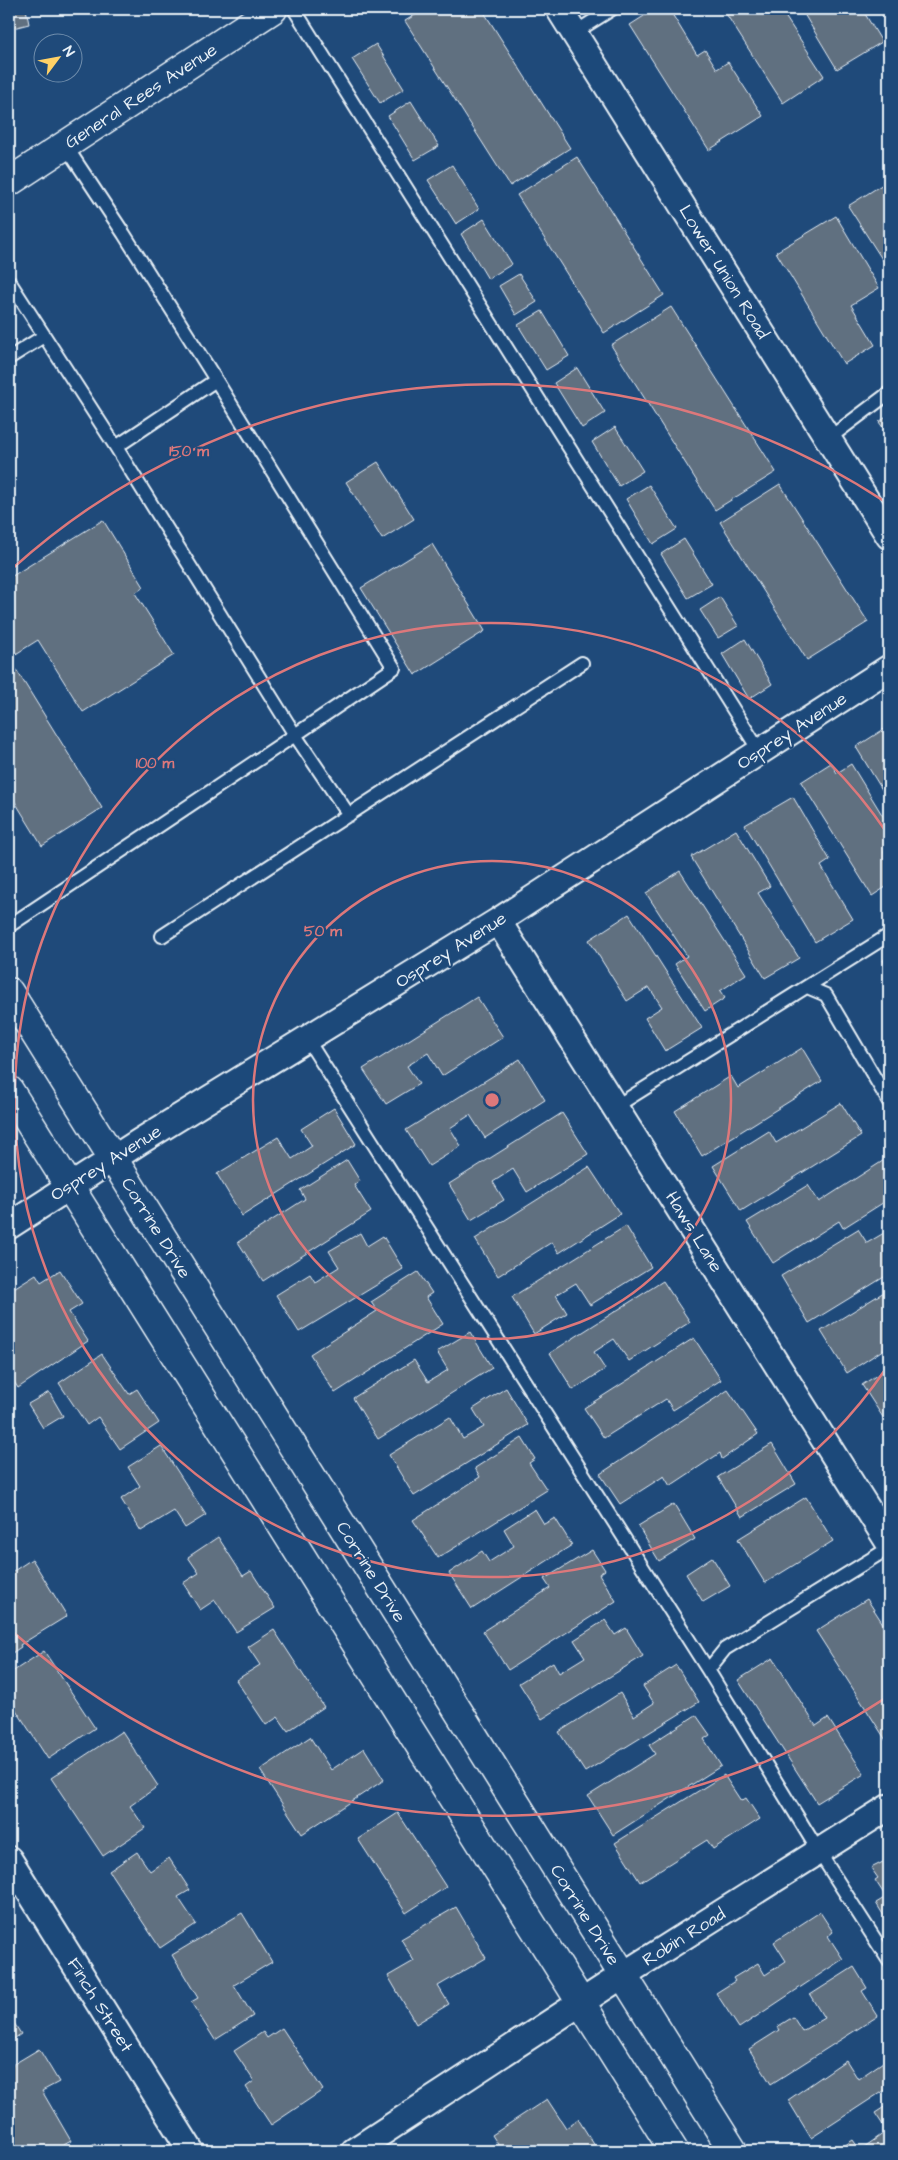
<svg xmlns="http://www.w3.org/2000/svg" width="898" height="2160" font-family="'Architects Daughter',sans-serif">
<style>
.building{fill:#616f80;stroke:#e8f1f8}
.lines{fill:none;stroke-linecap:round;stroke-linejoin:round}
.lane-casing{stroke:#e8f1f8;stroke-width:16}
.street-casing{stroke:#e8f1f8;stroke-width:29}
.secondary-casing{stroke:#e8f1f8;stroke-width:31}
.lane{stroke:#1f4a7a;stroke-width:12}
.street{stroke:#1f4a7a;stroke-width:25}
.secondary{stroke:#1f4a7a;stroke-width:28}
.ring{fill:none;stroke:#dd787b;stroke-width:2.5}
.labels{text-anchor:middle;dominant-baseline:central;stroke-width:4.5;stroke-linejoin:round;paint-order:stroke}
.street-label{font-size:18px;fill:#e8f1f8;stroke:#1f4a7a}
.centre{fill:#dd787b;stroke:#1f4a7a;stroke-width:2.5}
.ring-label{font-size:15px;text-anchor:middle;font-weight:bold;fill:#dd787b;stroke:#1f4a7a;stroke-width:4.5;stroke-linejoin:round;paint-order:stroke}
</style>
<rect width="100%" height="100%" fill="#1f4a7a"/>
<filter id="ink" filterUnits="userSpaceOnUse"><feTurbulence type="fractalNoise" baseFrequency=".02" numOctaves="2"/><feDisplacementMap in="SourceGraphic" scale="10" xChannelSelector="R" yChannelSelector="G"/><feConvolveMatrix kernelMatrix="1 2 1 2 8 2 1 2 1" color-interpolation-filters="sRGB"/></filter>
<g filter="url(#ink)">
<path class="building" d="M9 9H26L29 24 9 29Z
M425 9H482L570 148 510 186 405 21Z
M655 9H669L697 55 705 50 717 69 728 62 763 116 709 150 630 25Z
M723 9H783L781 10 824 76 783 103Z
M801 9H862L882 42 837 69Z
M879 9H889V26Z
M376 44 404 89 380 103 352 59Z
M411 101 439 146 415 160 388 116Z
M577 157 664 295 604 333 517 195Z
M452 165 479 209 456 224 428 180Z
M888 181 889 183V270L848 206Z
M836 216 879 288 851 305 875 345 844 364 776 252Z
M484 219 512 264 488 279 461 234Z
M519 274 537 302 516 315 499 286Z
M671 307 776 472 715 510 611 345Z
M542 311 569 356 546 370 518 325Z
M577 368 605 413 582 428 554 383Z
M889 415V436L879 422Z
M615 427 643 471 619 486 592 442Z
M378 462 414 519 382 539 346 482Z
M780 484 868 622 807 660 720 522Z
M649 485 677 529 653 544 626 499Z
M103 520 144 587 135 593 174 655 83 712 38 640 11 657 9 652V589L13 586 9 578Z
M684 539 712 584 688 598 661 554Z
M432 544 485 631 415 675 361 588Z
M720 597 738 626 718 638 700 610Z
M745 639 772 684 749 699 722 654Z
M9 658 102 808 42 846 9 792Z
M889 726V801L856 747Z
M831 763 837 773 851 764 889 826V849L884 852 889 861V885L872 896 801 782Z
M793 797 830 860 821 866 853 919 815 942 745 825Z
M736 830 770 886 758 893 799 958 765 978 691 857Z
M680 871 746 974 720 991 725 998 705 1011 675 964 687 956 646 893Z
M629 914 702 1028 665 1051 645 1018 662 1007 649 987 627 1001 589 940Z
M889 958V977L883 960Z
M477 997 503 1037 442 1076 428 1053 407 1066 419 1084 386 1104 363 1069Z
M802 1048 822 1081 702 1156 675 1111 731 1076 738 1088Z
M520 1059 545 1100 485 1138 470 1115 450 1128 461 1146 429 1166 406 1130Z
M841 1103 861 1136 741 1211 713 1166 769 1131 776 1143Z
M334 1108 356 1144 242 1216 217 1174 278 1137 292 1159 312 1146 301 1129Z
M562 1113 588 1154 527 1192 513 1169 493 1182 504 1200 471 1220 449 1184Z
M889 1157V1199L843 1228 839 1221 773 1263 747 1222 808 1185 819 1202Z
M347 1160 360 1181 354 1185 371 1212 263 1281 238 1242 305 1199 300 1190Z
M589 1167 620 1214 559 1253 552 1242 498 1276 475 1239Z
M626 1226 651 1267 590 1305 576 1283 556 1295 567 1313 534 1334 512 1297Z
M858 1229 867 1243 889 1230V1274L809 1323 781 1276Z
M360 1233 367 1246 383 1236 403 1269 299 1332 276 1295 310 1274 315 1282 339 1267 329 1251Z
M60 1270 82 1304 69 1312 88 1341 18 1388 9 1374V1303L13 1301 9 1291 36 1274 41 1282Z
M418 1272 432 1293 426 1297 443 1324 335 1393 310 1354 377 1311 371 1302Z
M663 1281 690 1322 629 1361 614 1339 594 1352 605 1369 573 1390 550 1353Z
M889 1289V1346L847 1373 821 1331Z
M470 1332 492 1368 378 1439 353 1398 414 1360 428 1382 448 1370 437 1352Z
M694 1338 721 1380 673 1410 666 1399 604 1438 584 1408Z
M102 1354 129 1394 137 1389 159 1423 120 1449 98 1417 87 1425 59 1383Z
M889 1367V1424L888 1425 862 1385Z
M506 1388 528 1425 414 1496 389 1455 450 1417 463 1439 484 1427 473 1409Z
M728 1390 758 1434 722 1459 720 1453 670 1486 664 1476 620 1504 600 1474Z
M49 1392 63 1416 43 1428 28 1404Z
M522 1438 535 1459 529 1463 547 1490 438 1558 413 1520 480 1477 475 1468Z
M772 1444 796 1484 742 1517 718 1477Z
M161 1446 206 1515 185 1528 174 1511 141 1531 121 1499 140 1486 128 1467Z
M806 1497 833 1541 765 1583 738 1539Z
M674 1504 695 1539 659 1561 638 1526Z
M535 1509 544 1524 555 1518 572 1545 472 1609 449 1573 482 1551 489 1562 514 1546 504 1529Z
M218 1537 243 1576 251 1571 275 1608 236 1632 215 1600 200 1610 183 1583 199 1573 188 1557Z
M592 1550 605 1570 599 1574 616 1601 508 1670 483 1631 550 1588 544 1579Z
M712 1557 730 1586 703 1602 686 1574Z
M32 1559 67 1616 20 1645 21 1647 9 1655V1574Z
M867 1599 889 1633V1745L816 1631Z
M605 1620 615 1635 626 1628 643 1656 542 1719 519 1683 553 1662 559 1673 585 1657 574 1640Z
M274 1630 324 1707 288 1731 278 1717 266 1725 236 1680 260 1665 248 1647Z
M44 1651 95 1728 48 1759 9 1699V1674Z
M773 1658 816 1726 828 1718 864 1774 817 1803 738 1680Z
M676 1665 699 1702 585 1772 559 1732 620 1693 634 1716 654 1703 643 1686Z
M696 1715 710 1735 704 1739 721 1766 613 1835 588 1796 655 1754 649 1745Z
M122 1731 158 1786 130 1806 145 1828 103 1856 51 1778Z
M310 1737 331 1770 364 1748 384 1780 302 1834 260 1770Z
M724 1775 741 1801 746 1798 760 1819 713 1849 707 1840 640 1882 615 1843Z
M398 1813 446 1887 406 1913 358 1839Z
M137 1852 150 1871 169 1858 190 1890 178 1897 196 1924 160 1948 109 1871Z
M889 1859V1924L876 1903 886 1897 875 1880 878 1878 871 1868Z
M456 1907 486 1958 438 1986 449 2004 416 2024 388 1976 414 1961 401 1939Z
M820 1912 833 1932 828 1936 843 1959 739 2028 716 1993 735 1981 733 1978 758 1963 765 1975 786 1961 774 1942Z
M242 1913 272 1962 234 1985 253 2016 215 2040 191 2002 198 1998 172 1955Z
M854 1967 867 1988 862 1991 878 2016 771 2084 749 2049 779 2030 777 2027 793 2017 802 2031 824 2018 810 1995Z
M9 2015 21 2034 9 2042Z
M282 2028 323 2090 271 2125 246 2087 254 2081 234 2051 263 2032 267 2038Z
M39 2049 59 2082 42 2091 71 2141 53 2151H9V2067Z
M889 2058V2087L811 2138 788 2100 846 2060 858 2079Z
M547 2099 566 2128 578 2119 595 2146 587 2151H502L492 2135Z
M889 2104V2151H836L853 2140 860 2150 887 2131 875 2113Z
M95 2143 100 2151H83Z"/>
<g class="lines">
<defs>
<path id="lane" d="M294 9 760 752
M574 33 612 9
M65 145 124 234 216 380 116 447
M9 281 116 447 295 735 9 926
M9 358 44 336
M216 380 394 668 295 735 349 815
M828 439 889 393
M162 936 582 663
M807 987 826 995 889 1102
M307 1039 708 1670 819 1852 889 1961
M615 1107 889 935
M708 1670 725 1649 889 1548"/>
<path id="street" d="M559 9 889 536
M498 921 889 1543
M9 1226 139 1142 498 921 889 668
M9 1859 191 2151
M354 2151 623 1975 889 1807"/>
<path id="secondary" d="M9 182 273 9
M9 992 733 2151
M9 1090 674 2151"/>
</defs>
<use href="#lane" class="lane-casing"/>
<use href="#street" class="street-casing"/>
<use href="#secondary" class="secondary-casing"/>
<use href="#lane" class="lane"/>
<use href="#street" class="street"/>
<use href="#secondary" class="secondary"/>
</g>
</g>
<g class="ring">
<circle cx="492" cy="1100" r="239"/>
<path d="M887 1367A477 477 0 1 1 887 833"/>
<path d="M887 1697A716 716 0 0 1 13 1632M13 568A716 716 0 0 1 887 503"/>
</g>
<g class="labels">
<g class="street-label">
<text transform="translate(141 96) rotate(-33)">General Rees Avenue</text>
<text transform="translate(724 272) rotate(58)">Lower Union Road</text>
<text transform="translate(792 731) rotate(-33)">Osprey Avenue</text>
<text transform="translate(451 950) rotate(-32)">Osprey Avenue</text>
<text transform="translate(106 1163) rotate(-32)">Osprey Avenue</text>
<text transform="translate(156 1228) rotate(58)">Corrine Drive</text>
<text transform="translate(694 1232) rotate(58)">Haws Lane</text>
<text transform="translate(371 1572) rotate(58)">Corrine Drive</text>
<text transform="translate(585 1915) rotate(58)">Corrine Drive</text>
<text transform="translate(684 1937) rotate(-32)">Robin Road</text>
<text transform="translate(100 2005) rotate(58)">Finch Street</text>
</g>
</g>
<circle cx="492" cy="1100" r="8" class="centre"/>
<g class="ring-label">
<text x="189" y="456">150 m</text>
<text x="155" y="768">100 m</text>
<text x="323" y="936">50 m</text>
</g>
<rect width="898" height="2160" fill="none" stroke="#1f4a7a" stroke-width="30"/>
<rect x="15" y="15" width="868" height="2130" fill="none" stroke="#e8f1f8" stroke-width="2" filter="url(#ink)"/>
<g transform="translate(58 58) rotate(58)"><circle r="24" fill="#1f4a7a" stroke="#6f8dac"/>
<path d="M0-4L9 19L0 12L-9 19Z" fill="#ffd166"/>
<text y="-8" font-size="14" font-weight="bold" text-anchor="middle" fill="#e8f1f8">N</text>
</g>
</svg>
